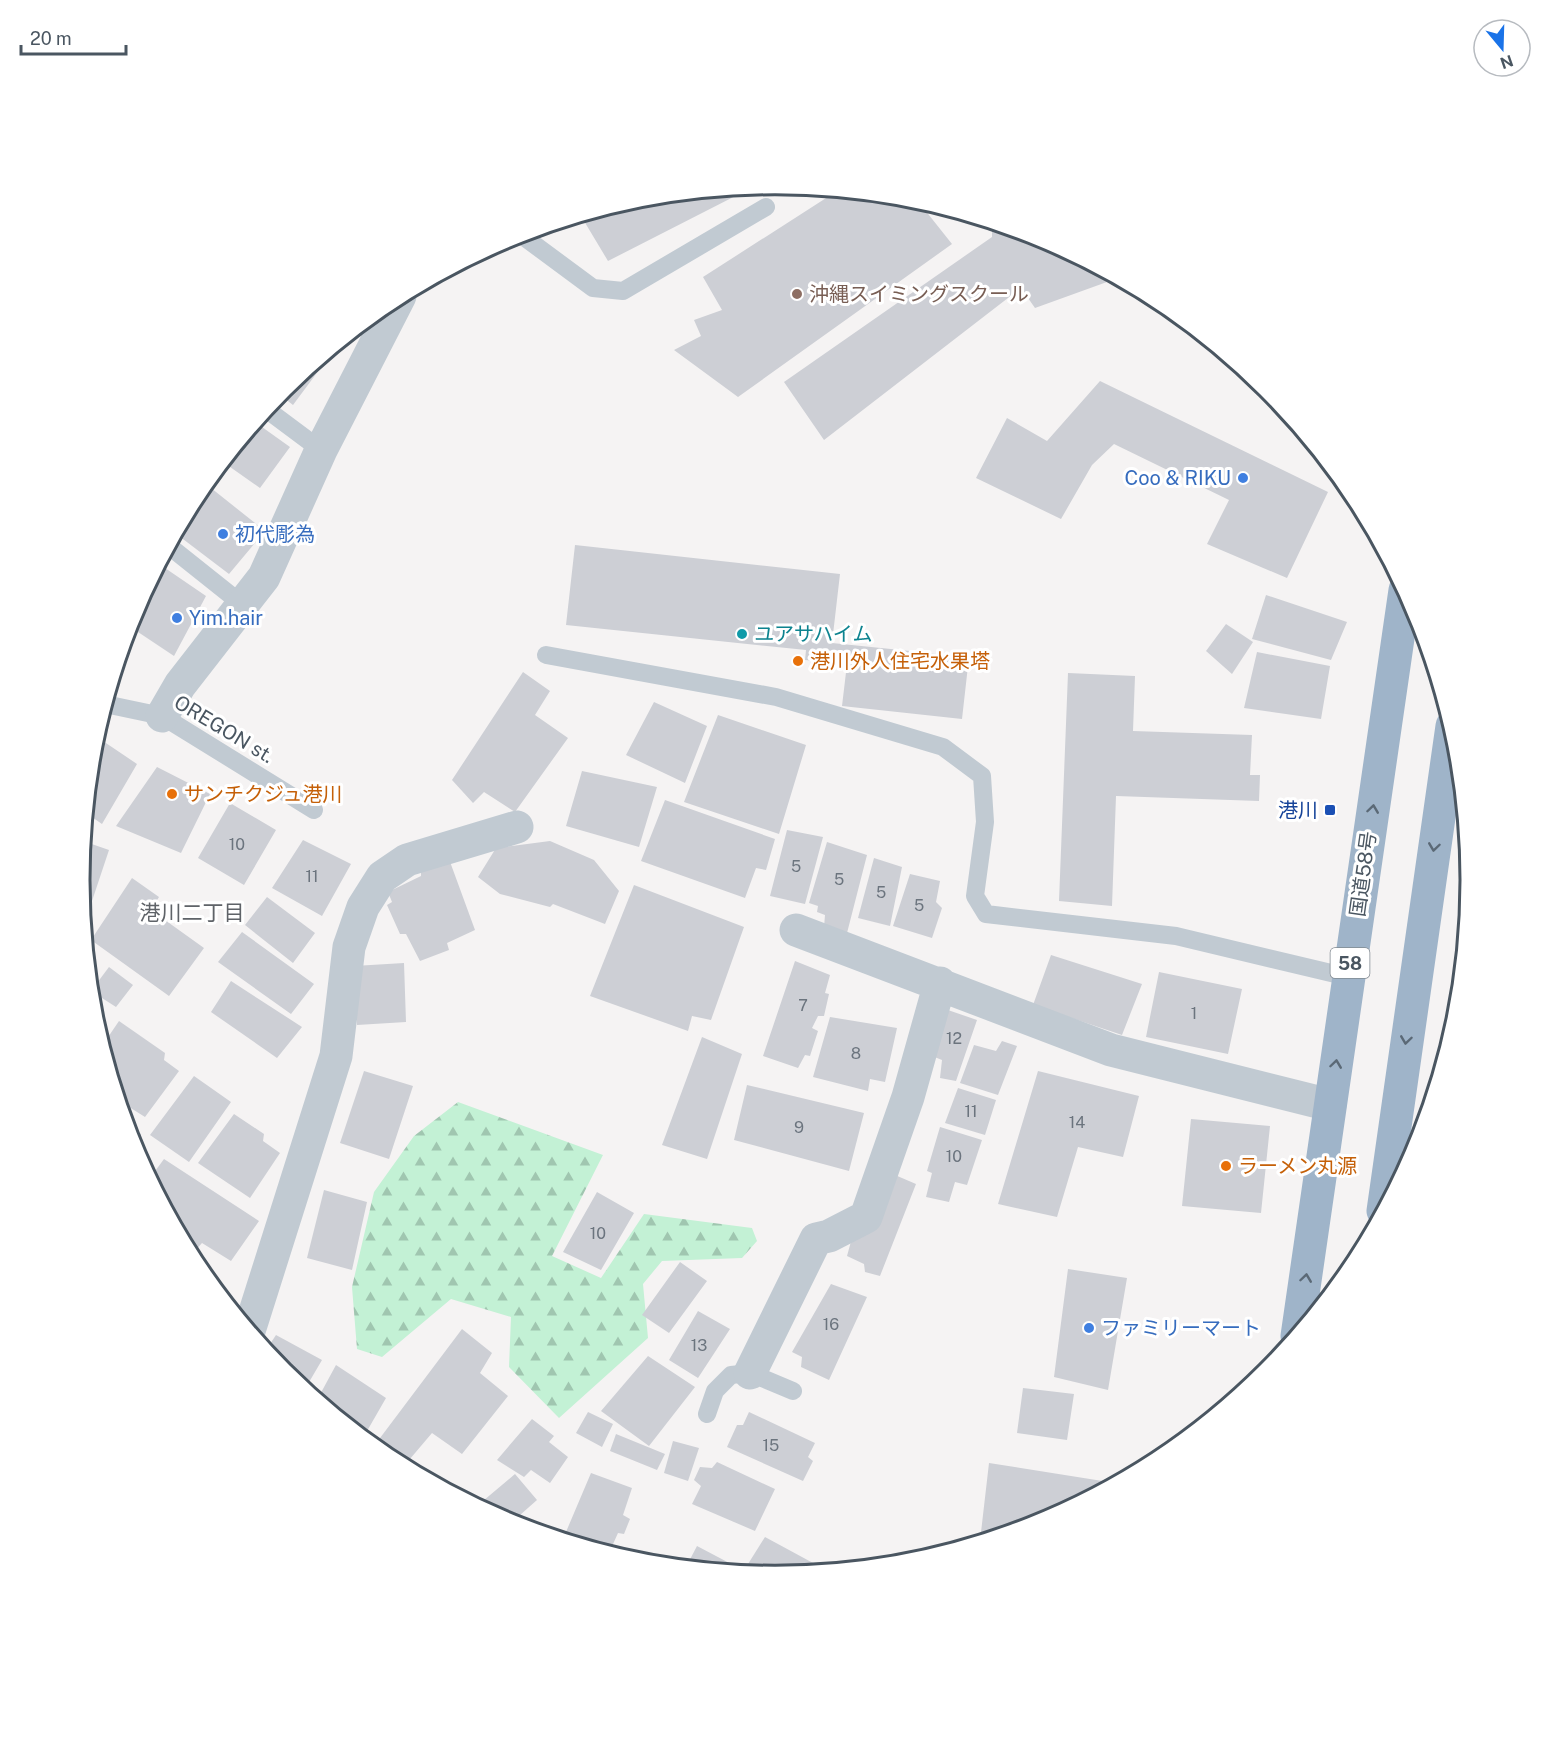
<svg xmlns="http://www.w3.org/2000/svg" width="1550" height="1760" font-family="'Public Sans','Noto Sans JP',sans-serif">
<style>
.forest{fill:url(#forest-firs)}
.building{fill:#cdcfd5}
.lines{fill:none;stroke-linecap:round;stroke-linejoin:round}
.service{stroke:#c1cad2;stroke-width:18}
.minor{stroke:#c1cad2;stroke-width:33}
.trunk{stroke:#9fb4c9;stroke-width:33}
.oneway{stroke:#5b6976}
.education-dot{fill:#8d6e63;stroke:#fff;stroke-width:2}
.shop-dot{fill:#3f7fe0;stroke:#fff;stroke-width:2}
.culture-dot{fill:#0f9aa8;stroke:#fff;stroke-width:2}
.food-dot{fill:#e8710a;stroke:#fff;stroke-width:2}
.transit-dot{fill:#1a4fb4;stroke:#fff;stroke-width:2}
.labels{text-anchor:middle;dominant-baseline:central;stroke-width:6;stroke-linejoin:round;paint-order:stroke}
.number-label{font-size:16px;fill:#6b747e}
.shield{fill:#fff;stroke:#808990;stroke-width:1.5}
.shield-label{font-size:18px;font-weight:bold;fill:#4a5661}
.education-label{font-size:20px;fill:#785e54;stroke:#fff;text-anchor:start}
.shop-label{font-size:20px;fill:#366cbe;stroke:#fff;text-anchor:start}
.culture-label{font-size:20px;fill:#0d838f;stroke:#fff;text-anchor:start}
.food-label{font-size:20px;fill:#c56008;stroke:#fff;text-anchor:start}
.street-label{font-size:20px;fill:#4a5661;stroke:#fff}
.transit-label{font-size:20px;fill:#164399;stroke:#fff;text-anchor:end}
.neighbourhood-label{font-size:21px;fill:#5f6368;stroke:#fff}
.rim{fill:none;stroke:#4a5661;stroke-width:3}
</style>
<defs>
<pattern id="forest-firs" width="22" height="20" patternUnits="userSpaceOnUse" patternTransform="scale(1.5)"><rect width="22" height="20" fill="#c3f1d5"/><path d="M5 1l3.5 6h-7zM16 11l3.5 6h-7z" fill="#a0c6b0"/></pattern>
</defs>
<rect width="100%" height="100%" fill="#f5f3f3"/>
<path class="forest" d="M458 1102 603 1155 552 1256 601 1278 644 1214 752 1228 757 1241 742 1258 662 1261 643 1284 648 1338 559 1418 509 1367 511 1317 451 1299 382 1357 357 1349 352 1287 374 1192 414 1136Z"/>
<path class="building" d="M753 187 608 261 581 216 640 198Z
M837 191 917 200 952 244 738 397 674 350 701 336 694 320 722 310 703 277Z
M992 222 1041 238 1118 278 1035 308 1021 288 824 440 784 382 992 237Z
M316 361 322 366 293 405 279 394Z
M1100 381 1328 492 1287 578 1207 544 1229 500 1114 444 1092 465 1061 519 976 478 1007 418 1047 441Z
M255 422 290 447 260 488 223 462Z
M211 488 265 531 229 574 175 533Z
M575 545 840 574 832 643 969 657 962 719 842 706 847 664 805 660 806 650 566 625Z
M165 568 206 596 174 656 129 626 138 603Z
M1266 595 1347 622 1331 660 1252 639Z
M1226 624 1253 642 1232 674 1206 651Z
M1257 652 1330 666 1321 719 1244 708Z
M523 672 550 691 535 715 568 738 515 812 484 792 473 803 452 780Z
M1068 673 1135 676 1133 731 1252 735 1250 775H1260L1259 801 1116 796 1112 906 1059 901Z
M654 702 707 726 685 783 626 755Z
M718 715 806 745 779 834 684 802Z
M97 737 137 764 102 824 86 813 93 744Z
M157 767 210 794 181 853 116 826Z
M582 771 657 787 639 847 566 826Z
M665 800 775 839 766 870 756 868 745 898 641 861Z
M230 803 276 830 244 885 198 858Z
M787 830 823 837 805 904 770 896Z
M303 840 351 864 322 916 272 888Z
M83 841 109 850 88 913 83 911 80 880Z
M550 841 594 860 619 891 605 924 553 904 550 907 500 894 478 877 496 848Z
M827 842 867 855 847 933 824 927 825 915 817 912 818 906 809 903Z
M874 858 902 867 890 926 858 918Z
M449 859 475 930 447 943 449 950 420 961 406 934H400L387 905 392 902 388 892 421 876V868Z
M910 874 940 881 936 902 942 908 932 938 893 926Z
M132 878 159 897 151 910 204 948 169 996 91 940Z
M634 885 744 927 711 1020 692 1016 688 1031 590 996Z
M267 897 315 933 293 963 245 925Z
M242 932 314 984 291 1014 218 962Z
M1051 955 1142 984 1122 1035 1033 1005Z
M795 961 830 975 825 993 829 994 824 1016H818L812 1028 818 1031 810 1056 805 1055 798 1068 763 1056Z
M404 963 406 1022 357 1025 354 966Z
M109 967 133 985 116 1007 91 991Z
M1159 972 1242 989 1228 1054 1146 1037Z
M231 981 302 1027 277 1058 211 1012Z
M945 1009 977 1020 956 1081 940 1078 942 1060 932 1056Z
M830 1017 897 1028 885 1082 870 1079 868 1091 813 1077Z
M119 1021 165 1053 164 1060 179 1071 145 1117 118 1100 102 1046Z
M702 1037 742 1054 707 1159 662 1145Z
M1002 1041 1017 1046 998 1095 960 1083 974 1045 996 1051Z
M364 1071 413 1086 389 1159 340 1143Z
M1038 1071 1139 1096 1123 1157 1078 1147 1057 1217 998 1204Z
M194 1076 231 1102 189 1162 150 1135Z
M747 1085 864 1113 849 1171 734 1140Z
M958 1088 996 1100 985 1135 945 1123Z
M234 1114 264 1134 263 1141 280 1153 250 1198 198 1163Z
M1191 1119 1270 1126 1261 1213 1182 1206Z
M940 1127 982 1140 967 1185 955 1182 949 1202 926 1197 932 1173 927 1171Z
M127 1128 141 1134 134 1149 132 1146Z
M164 1159 259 1221 231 1261 202 1243 194 1252 187 1249 178 1231 179 1229 175 1227 150 1178Z
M895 1175 916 1184 880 1276 865 1272 864 1264 847 1256 853 1234Z
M324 1190 367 1202 352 1270 307 1258Z
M597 1192 634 1213 601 1270 563 1252Z
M680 1262 707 1281 669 1333 642 1315Z
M1068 1269 1127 1278 1108 1390 1054 1377Z
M831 1284 867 1297 829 1380 801 1367 802 1357 792 1352Z
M698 1311 730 1329 698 1378 669 1360Z
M462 1329 492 1353 480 1373 508 1396 462 1454 432 1433 404 1466 374 1446Z
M276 1335 322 1360 305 1389 283 1372 266 1350Z
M648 1356 695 1387 649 1446 601 1411Z
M336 1365 386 1398 363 1438 317 1400Z
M1023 1388 1074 1394 1067 1440 1017 1433Z
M588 1412 613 1424 602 1447 576 1433Z
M749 1412 815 1443 808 1457 813 1461 803 1481 727 1447 737 1425H743Z
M532 1419 554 1436 549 1442 568 1457 550 1483 531 1470 524 1477 497 1460Z
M616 1434 665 1454 657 1470 610 1451Z
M673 1441 699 1448 688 1481 664 1473Z
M717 1462 775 1489 755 1531 692 1504 701 1486 694 1480 700 1467 712 1468Z
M989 1463 1115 1483 1041 1523 980 1541Z
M591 1473 632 1488 623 1515 630 1519 624 1534 618 1533 609 1553 563 1539Z
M515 1474 537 1500 511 1523 477 1506Z
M765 1537 826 1570 775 1575 743 1572Z
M697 1546 735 1566 733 1571 686 1567Z"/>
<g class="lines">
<path class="service" d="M520 234 593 288 623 291 766 207
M361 324 378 337
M266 409 321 450
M169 546 243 605
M546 655 776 697 943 747 982 776 985 822 975 896 986 914 1176 936 1348 977
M105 704 162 716 314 810
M707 1414 715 1391 731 1375 750 1373 793 1391"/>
<path class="minor" d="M162 716 180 685 264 577 321 450 400 296
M796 930 1111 1050 1330 1105
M249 1331 336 1056 349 947 363 907 382 877 407 860 517 827
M750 1373 816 1239 829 1236 866 1217 908 1097 940 983"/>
<path class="trunk" d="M1383 1211 1452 726
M1297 1336 1405 590"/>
</g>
<defs><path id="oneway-chevron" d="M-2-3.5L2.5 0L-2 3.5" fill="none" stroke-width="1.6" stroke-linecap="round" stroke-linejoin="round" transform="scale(1.5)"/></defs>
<g class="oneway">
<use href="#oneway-chevron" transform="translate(1373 809) rotate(-82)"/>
<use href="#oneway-chevron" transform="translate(1434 847) rotate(98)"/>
<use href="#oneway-chevron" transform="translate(1406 1040) rotate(98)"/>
<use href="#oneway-chevron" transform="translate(1336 1064) rotate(-82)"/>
<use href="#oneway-chevron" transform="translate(1306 1278) rotate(-82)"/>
</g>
<circle class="education-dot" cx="797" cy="294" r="6"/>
<g class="shop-dot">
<circle cx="1243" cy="478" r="6"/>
<circle cx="223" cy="534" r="6"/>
<circle cx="177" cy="618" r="6"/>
<circle cx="1089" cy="1328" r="6"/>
</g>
<circle class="culture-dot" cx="742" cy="634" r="6"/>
<g class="food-dot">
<circle cx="798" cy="661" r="6"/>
<circle cx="172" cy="794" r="6"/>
<circle cx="1226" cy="1166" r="6"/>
</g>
<rect class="transit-dot" x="1324" y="804" width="12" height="12" rx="3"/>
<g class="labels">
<g class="number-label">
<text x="237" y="844">10</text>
<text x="796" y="866">5</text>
<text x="312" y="876">11</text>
<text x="839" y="879">5</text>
<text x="881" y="892">5</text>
<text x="919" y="905">5</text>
<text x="803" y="1005">7</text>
<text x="1194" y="1013">1</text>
<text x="954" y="1038">12</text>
<text x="856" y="1053">8</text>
<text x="971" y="1111">11</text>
<text x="1077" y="1122">14</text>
<text x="799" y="1127">9</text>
<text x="954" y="1156">10</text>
<text x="598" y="1233">10</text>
<text x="831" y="1324">16</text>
<text x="699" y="1345">13</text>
<text x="771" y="1445">15</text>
</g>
<rect class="shield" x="1330.5" y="948" width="39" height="30" rx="4.5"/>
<g class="shield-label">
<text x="1350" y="963">58</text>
</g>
<g class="education-label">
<text x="809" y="294">沖縄スイミングスクール</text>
</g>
<g class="shop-label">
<text x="1231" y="478" text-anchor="end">Coo &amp; RIKU</text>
<text x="235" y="534">初代彫為</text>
<text x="189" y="618">Yim.hair</text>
<text x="1101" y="1328">ファミリーマート</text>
</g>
<g class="culture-label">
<text x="754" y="634">ユアサハイム</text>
</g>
<g class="food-label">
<text x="810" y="661">港川外人住宅水果塔</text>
<text x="184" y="794">サンチクジュ港川</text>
<text x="1238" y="1166">ラーメン丸源</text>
</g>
<g class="street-label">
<text transform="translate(224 729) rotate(31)">OREGON st.</text>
<text transform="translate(1363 874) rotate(-82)">国道58号</text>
</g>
<g class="transit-label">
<text x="1318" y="810">港川</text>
</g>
<g class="neighbourhood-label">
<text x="192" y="912">港川二丁目</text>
</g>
</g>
<path d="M0 0H1550V1760H0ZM90 880a685 685 0 1 1 1370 0a685 685 0 1 1-1370 0Z" fill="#fff" fill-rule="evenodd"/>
<path class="rim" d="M90 880a685 685 0 1 1 1370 0a685 685 0 1 1-1370 0Z"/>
<g transform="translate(1502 48) rotate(161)"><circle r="28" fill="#ffffff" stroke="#b7bbc0" stroke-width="1.5"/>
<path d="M0-4.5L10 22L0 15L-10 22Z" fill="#1a73e8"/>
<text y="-9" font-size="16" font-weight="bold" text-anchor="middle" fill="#4a5661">N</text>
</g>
<path d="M21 45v9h105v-9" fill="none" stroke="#4a5661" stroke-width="3"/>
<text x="30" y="45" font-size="18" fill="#4a5661" stroke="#ffffff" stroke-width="4.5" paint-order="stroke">20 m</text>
</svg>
